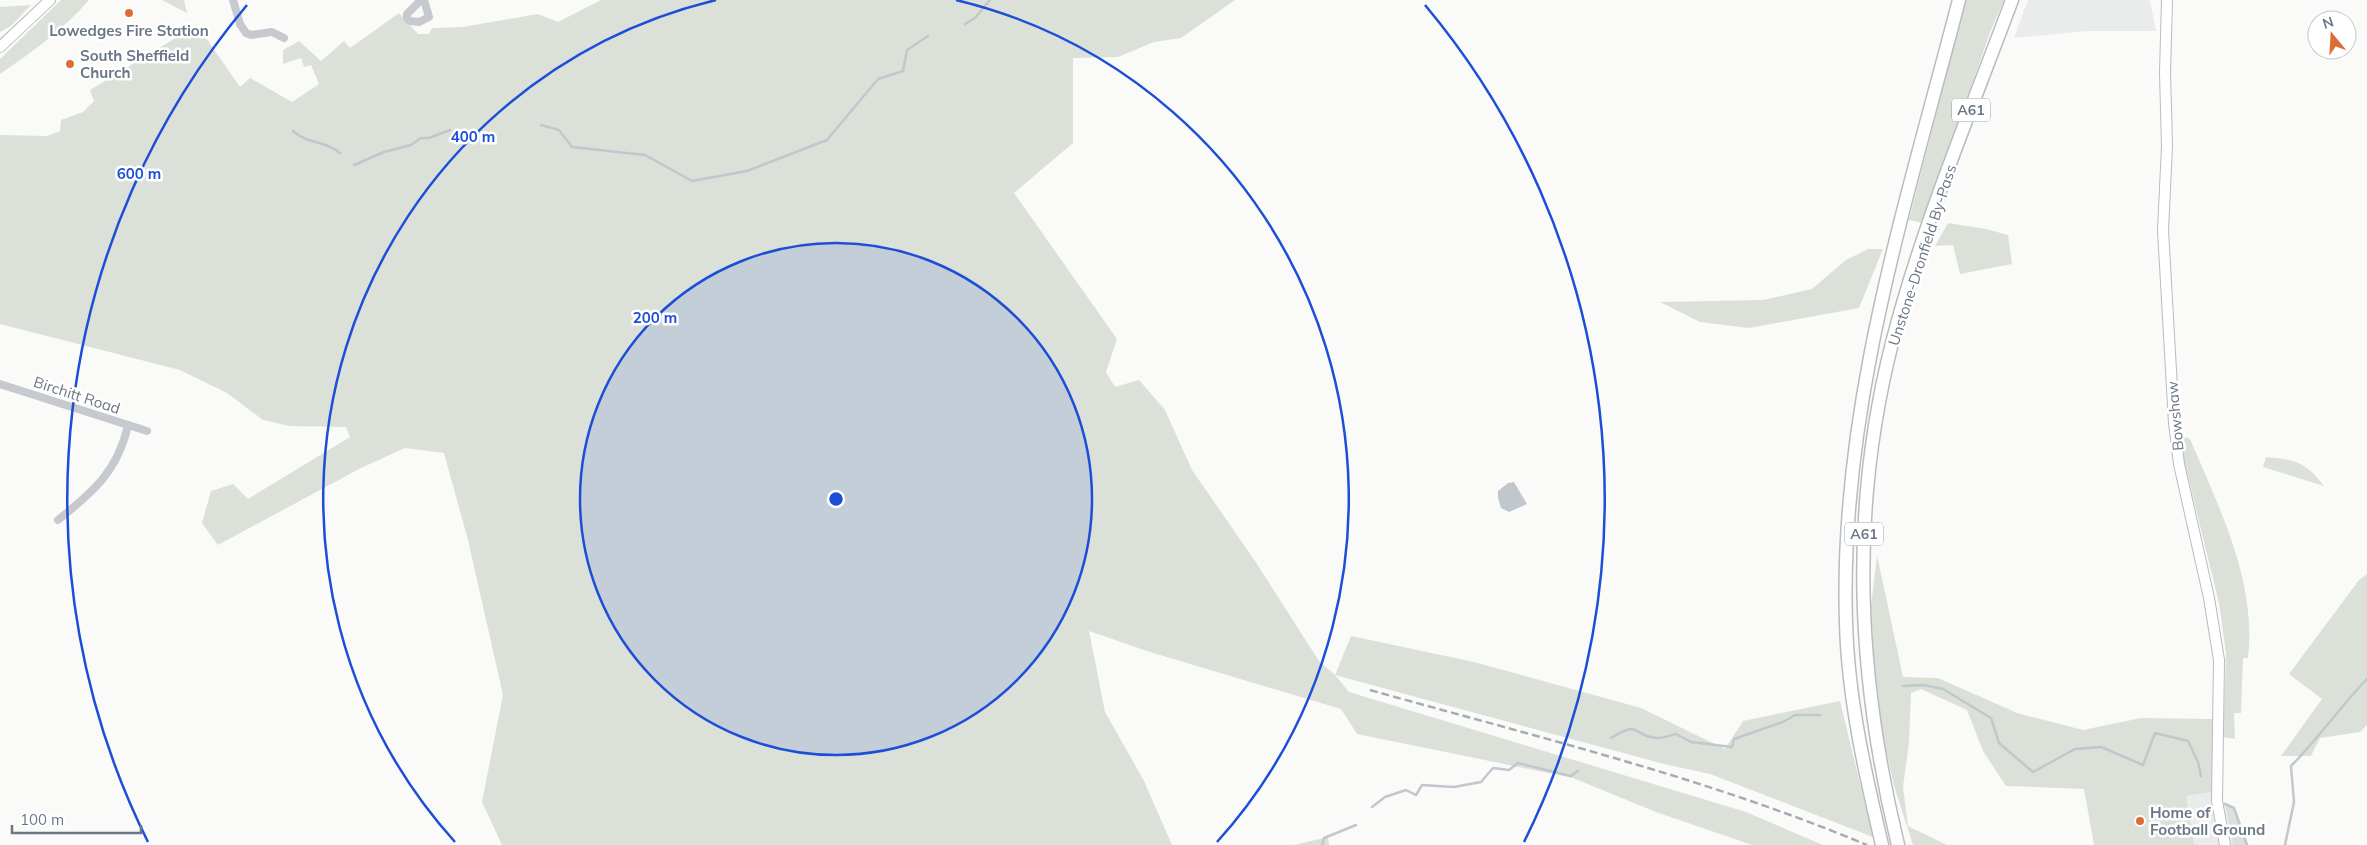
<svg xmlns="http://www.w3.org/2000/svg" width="2367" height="845" font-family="Mulish,sans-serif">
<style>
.built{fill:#eaeceb}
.green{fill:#dbe1d9}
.water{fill:#c0c8cd}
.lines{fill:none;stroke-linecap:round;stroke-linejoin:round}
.stream{stroke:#c0c8cd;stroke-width:2.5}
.secondary-casing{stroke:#b8bcc1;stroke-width:12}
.trunk-casing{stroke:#b9bcbf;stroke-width:15}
.minor{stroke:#c6c9cd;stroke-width:8}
.secondary{stroke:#fff;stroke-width:10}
.trunk{stroke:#fff;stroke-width:12}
.rail{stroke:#a7acb2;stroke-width:2.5;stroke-dasharray:8 4;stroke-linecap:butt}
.ring{fill:none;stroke:#1d4ed8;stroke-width:2.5}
.poi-dot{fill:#db6e36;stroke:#fff;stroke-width:2}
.labels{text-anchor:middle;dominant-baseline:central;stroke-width:5;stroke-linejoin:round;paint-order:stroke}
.shield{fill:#fff;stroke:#97a0ab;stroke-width:1}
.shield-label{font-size:14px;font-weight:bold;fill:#6a7787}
.poi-label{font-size:15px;font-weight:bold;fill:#6a7787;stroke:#fff;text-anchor:start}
.street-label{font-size:15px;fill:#6a7787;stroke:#fff}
.centre{fill:#1d4ed8;stroke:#fff;stroke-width:2.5}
.ring-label{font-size:15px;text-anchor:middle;font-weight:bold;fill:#1d4ed8;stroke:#fff;stroke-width:5;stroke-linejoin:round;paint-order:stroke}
</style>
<rect width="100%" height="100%" fill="#fafaf8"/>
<path class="built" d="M2028 0H2150L2156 31H2088L2014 38Z
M2212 792 2225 804 2233 845H2094L2186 796Z"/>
<path class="green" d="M61 0H89C63 30 32 52 0 74V59Z
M162 0H184L187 13Z
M601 0H1235L1181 38 1154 42 1118 57 1073 58V143L1014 193 1117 339 1106 372 1115 387 1139 380 1165 410 1192 470 1255 561 1319 661 1335 675 1351 636 1474 662 1641 708 1725 749 1743 721 1840 701 1873 837 1710 774 1664 764 1335 675 1349 692 1746 812 1823 845H1752L1656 812 1573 778 1357 734 1341 709 1150 652 1089 631 1105 712 1144 781 1172 845H502L482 802 503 695 468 540 444 453 405 448 361 468 218 545 202 523 211 491 233 484 248 499 350 437 346 427 290 426 263 420 227 393 180 370 0 324V135L47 136 60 131 61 120 83 112 94 101 90 90 197 25 240 87 250 78 292 102 319 84 311 65 304 67 301 58 283 64V50L299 41 321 61 344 41 350 48 399 13 418 34H429L432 28 463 27 538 14 558 22Z
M1965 0H2004L1991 30 1923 223 1909 220Z
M31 5 11 26 0 32V7Z
M1948 223 1986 229 2008 235 2012 264 1960 274 1953 245 1935 246Z
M1868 249H1883L1859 308 1749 328 1700 322 1660 302 1763 300 1812 289 1846 260Z
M2181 435 2190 439C2219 507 2257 582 2248 658H2243L2241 713H2234L2235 739 2223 737 2226 653 2219 603 2184 460Z
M2266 457C2295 460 2305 461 2324 486L2263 467Z
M1877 555 1903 677 1938 678 2017 713 2083 730 2141 718 2212 719V792L2186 796 2194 845H2094L2084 789 2006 786 1983 751 1967 710 1921 689 1911 693 1909 743 1903 787 1908 826 1947 845H1913L1895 789 1883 738 1875 679 1871 607Z
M2367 574V725L2360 732 2320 738 2311 756H2281L2322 699 2289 674 2359 580Z
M2225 804 2234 808 2248 845H2233Z
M1328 837 1329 845H1294Z"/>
<path class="water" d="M1514 482 1527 504 1509 512 1501 508 1498 498V491L1508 483Z"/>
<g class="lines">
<path class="stream" d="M965 24 975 18 990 0
M541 125 559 130 572 147 645 155 692 181 747 171 827 140 878 79 903 71 907 50 928 36
M293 131C307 144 327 141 340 153
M354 165 384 152 411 145 421 138H429L450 130
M1903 686 1924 685 1943 689 1991 718 1999 743 2033 772 2075 749 2101 747 2143 765 2155 733 2188 741 2198 762 2201 776
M1611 738C1641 719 1632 736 1656 738 1662 739 1670 735 1676 734L1691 742 1732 747 1734 739 1783 722 1795 715H1820
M2225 804 2234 808 2247 845
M1372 807 1385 797 1406 790 1416 795 1422 785 1454 787 1481 782 1493 768 1509 770 1518 763 1571 776 1578 771
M1322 845 1324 838 1356 825
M2285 845 2294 802 2291 766C2318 739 2340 707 2367 679"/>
<defs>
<path id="secondary" d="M2167 0 2165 73 2167 146 2163 230 2174 423 2179 464 2209 598 2219 660 2217 801 2225 845
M0 47 50 0"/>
<path id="trunk" d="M1882 845C1865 773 1848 698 1846 623 1839 410 1906 204 1959 0
M1898 845C1857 675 1849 513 1892 343 1922 226 1970 113 2012 0"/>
</defs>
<use href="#secondary" class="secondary-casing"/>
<use href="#trunk" class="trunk-casing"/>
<path class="minor" d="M233 0 240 24 246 33 251 35 272 32 284 38
M421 0 407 14V18L410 21 419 22 429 17 424 0
M0 384 147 431
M58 520C93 492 118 471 128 425"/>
<use href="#secondary" class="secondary"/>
<use href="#trunk" class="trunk"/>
<path class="rail" d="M1370 690C1537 737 1707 778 1867 845"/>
</g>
<circle cx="836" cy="499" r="256" fill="#1d4ed8" fill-opacity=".12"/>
<g class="ring">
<circle cx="836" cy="499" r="256"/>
<path d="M455 842A513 513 0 0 1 716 0M956 0A513 513 0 0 1 1217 842"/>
<path d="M148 842A769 769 0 0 1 247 5M1425 5A769 769 0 0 1 1524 842"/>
</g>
<g class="poi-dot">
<circle cx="129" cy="13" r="5"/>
<circle cx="70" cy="64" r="5"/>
<circle cx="2140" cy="821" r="5"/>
</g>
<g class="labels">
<g class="shield">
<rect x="1952" y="98.5" width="38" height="23" rx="4"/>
<rect x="1845" y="522.5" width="38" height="23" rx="4"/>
</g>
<g class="shield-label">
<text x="1971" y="110">A61</text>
<text x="1864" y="534">A61</text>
</g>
<g class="poi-label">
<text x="129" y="30" text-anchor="middle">Lowedges Fire Station</text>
<text x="80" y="55">South Sheffield<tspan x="80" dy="17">Church</tspan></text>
<text x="2150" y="812">Home of<tspan x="2150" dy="17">Football Ground</tspan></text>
</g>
<g class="street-label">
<text transform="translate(1922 255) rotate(-72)">Unstone-Dronfield By-Pass</text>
<text transform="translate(77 395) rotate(18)">Birchitt Road</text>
<text transform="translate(2175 416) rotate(-95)">Bowshaw</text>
</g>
</g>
<circle cx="836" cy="499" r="8" class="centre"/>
<g class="ring-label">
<text x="473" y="142">400 m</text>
<text x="139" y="179">600 m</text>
<text x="655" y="323">200 m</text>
</g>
<g transform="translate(2332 35) rotate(342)"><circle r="24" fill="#ffffff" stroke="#c3c9cf"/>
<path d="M0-4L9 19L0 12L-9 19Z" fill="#db6e36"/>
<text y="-8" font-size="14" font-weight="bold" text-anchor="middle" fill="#6a7787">N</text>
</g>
<path d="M12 825v8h129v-8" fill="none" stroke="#6a7787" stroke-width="2.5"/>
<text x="20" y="825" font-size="15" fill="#6a7787" stroke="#ffffff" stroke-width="4" paint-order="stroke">100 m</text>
</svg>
